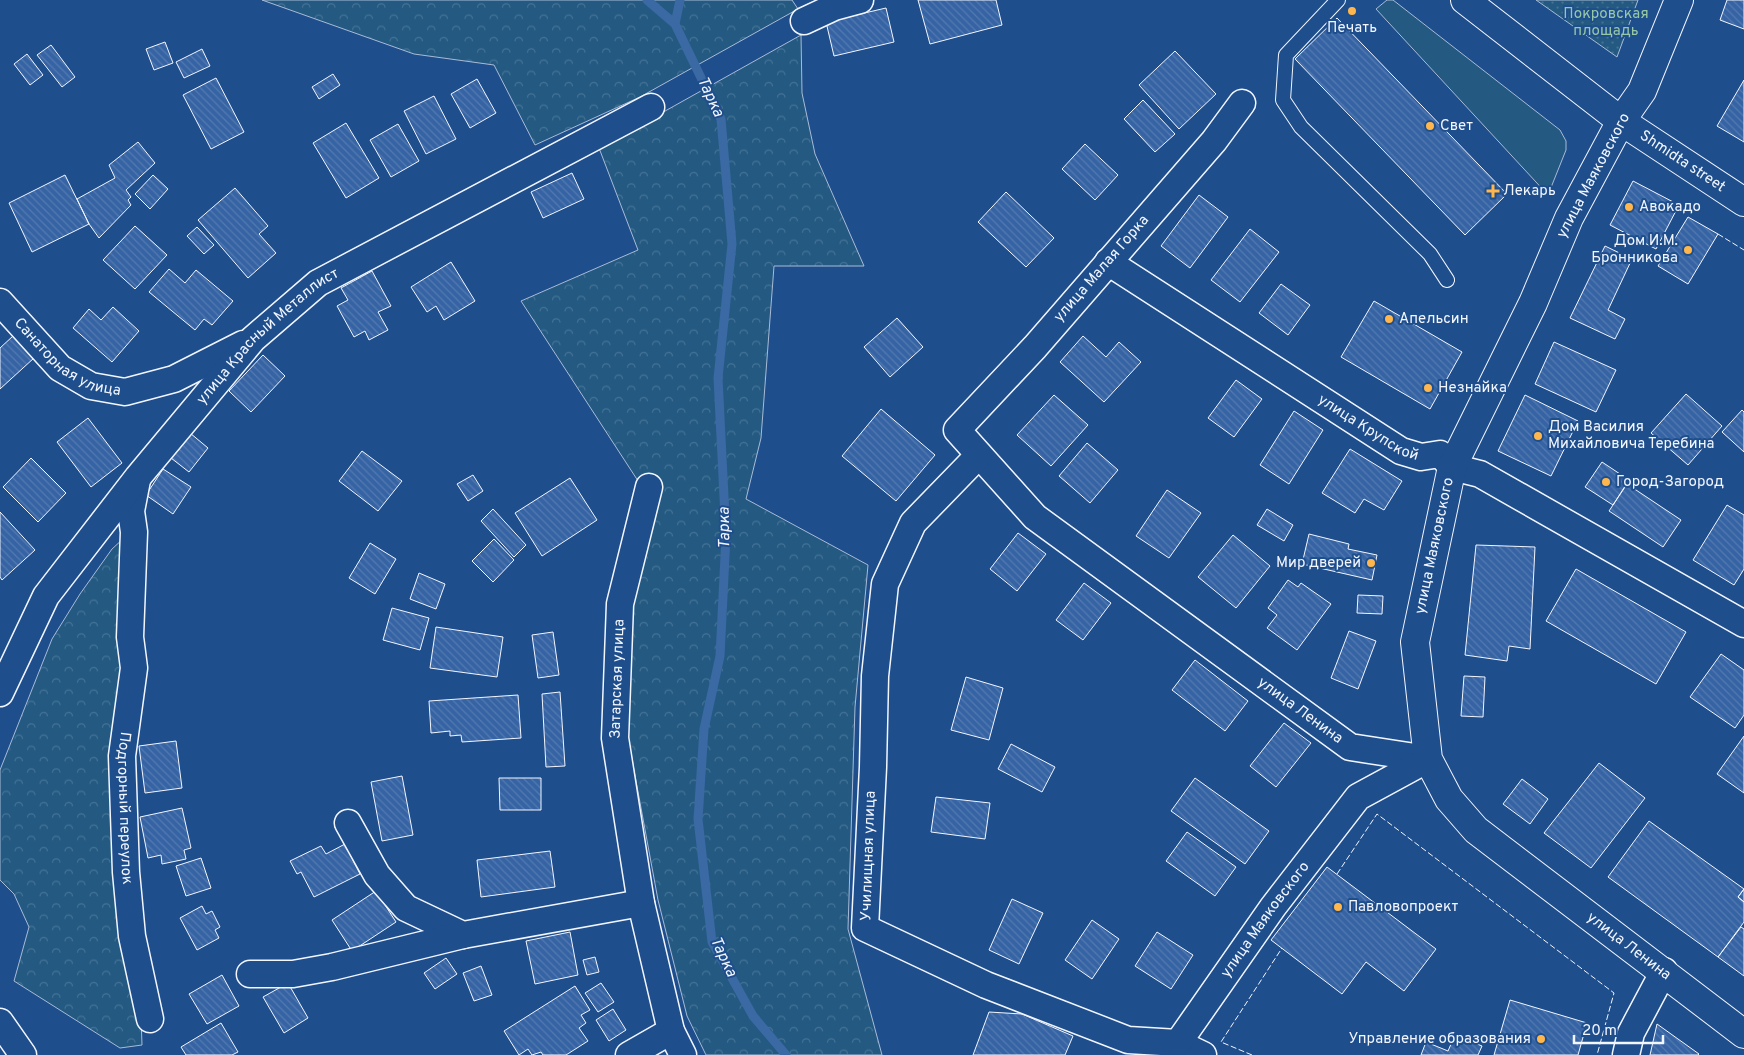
<svg xmlns="http://www.w3.org/2000/svg" width="1744" height="1055" font-family="Overpass,sans-serif">
<style>
.grass{fill:#245a82;stroke:#a8bbd7}
.forest{fill:url(#forest-crowns);stroke:#a8bbd7}
.park{fill:url(#park-dots);stroke:#a8bbd7}
.lines{fill:none;stroke-linecap:round;stroke-linejoin:round}
.stream{stroke:#3b69a3;stroke-width:9}
.building{fill:url(#building-back-hatch);stroke:#f2f6ff}
.service-casing{stroke:#f2f6ff;stroke-width:16}
.minor-casing{stroke:#f2f6ff;stroke-width:29}
.tertiary-casing{stroke:#f2f6ff;stroke-width:30}
.secondary-casing{stroke:#f2f6ff;stroke-width:30}
.service{stroke:#1f4e8c;stroke-width:14}
.minor{stroke:#1f4e8c;stroke-width:26}
.tertiary{stroke:#1f4e8c;stroke-width:28}
.secondary{stroke:#1f4e8c;stroke-width:28}
.fence{stroke:#f2f6ff;stroke-width:1;stroke-dasharray:6 2.5;stroke-linecap:butt}
.poi-dot{fill:#ffb74d;stroke:#1f4e8c;stroke-width:2}
.labels{text-anchor:middle;dominant-baseline:central;stroke-width:4;stroke-linejoin:round;paint-order:stroke}
.park-label{font-size:15px;fill:#97c8a6;stroke:#1f4e8c}
.poi-label{font-size:15px;fill:#f2f6ff;stroke:#1f4e8c;text-anchor:start}
.street-label{font-size:15px;fill:#f2f6ff;stroke:#1f4e8c}
.water-label{font-size:16px;font-style:italic;fill:#f2f6ff;stroke:#1f4e8c}
</style>
<defs>
<pattern id="forest-crowns" width="20" height="18" patternUnits="userSpaceOnUse" patternTransform="scale(1.25)"><rect width="20" height="18" fill="#245a82"/><path d="M2 6a3 3 0 1 1 6 0M12 15a3 3 0 1 1 6 0" fill="none" stroke="#447295"/></pattern>
<pattern id="park-dots" width="8" height="8" patternUnits="userSpaceOnUse" patternTransform="scale(1.25)"><rect width="8" height="8" fill="#245a82"/><path d="M2 2h.1M6 6h.1" fill="none" stroke="#447295" stroke-width="1.8" stroke-linecap="round"/></pattern>
<pattern id="building-back-hatch" width="6" height="6" patternUnits="userSpaceOnUse" patternTransform="scale(1.25)"><rect width="6" height="6" fill="#3563a3"/><path d="M-1 5l2 2M0 0l6 6M5-1l2 2" fill="none" stroke="#537ab1"/></pattern>
</defs>
<rect width="100%" height="100%" fill="#1f4e8c"/>
<path class="grass" d="M1387 0H1393L1560 130 1566 141V150L1548 195 1376 9Z"/>
<path class="forest" d="M262 0H792L798 9 640 97 535 145 494 65 414 54Z
M801 35 802 93 815 154 864 266H774L761 438 746 499 868 565 855 707 848 929 882 1055H706L687 1016 658 900 627 732 628 612 653 504 521 301 638 250 599 148Z
M124 538 142 1045 120 1048 14 981 29 927 14 894 0 880V770L52 639 80 594 112 549Z"/>
<path class="park" d="M1536 0H1638L1617 57Z"/>
<g class="lines">
<path class="stream" d="M647 0 675 24 721 119 732 244 718 378 726 536 720 656 704 729 698 819 712 942 753 1016 786 1055
M675 24 680 0"/>
</g>
<path class="building" d="M918 0H996L1002 25 930 44Z
M1727 0H1744V29L1720 20Z
M886 8 894 42 834 56 826 22Z
M1337 18 1507 194 1465 235 1295 59Z
M165 42 173 63 154 70 146 49Z
M51 45 75 77 62 87 37 55Z
M202 49 210 66 184 78 176 62Z
M1175 51 1216 94 1179 129 1139 85Z
M27 54 43 75 30 85 14 64Z
M333 74 340 85 319 99 312 87Z
M216 78 244 132 211 149 183 95Z
M477 79 496 113 470 128 451 94Z
M1744 80V142L1717 126Z
M434 96 456 139 426 154 404 111Z
M1143 100 1175 134 1155 152 1124 119Z
M346 123 379 178 346 198 313 143Z
M398 124 419 161 391 177 370 140Z
M138 142 155 163 126 190 131 197 128 200 131 205 99 238 89 224 77 199 115 178 109 165Z
M1085 144 1118 175 1095 200 1062 169Z
M572 173 584 199 543 218 531 192Z
M65 175 89 224 32 252 9 203Z
M153 175 168 189 150 209 135 194Z
M1633 181 1679 205 1656 249 1610 225Z
M235 188 268 226 259 234 276 253 248 278 198 220Z
M1006 192 1054 238 1026 267 978 222Z
M1199 195 1228 217 1190 268 1161 246Z
M1688 217 1718 234 1688 284 1658 266Z
M135 226 167 255 135 289 103 260Z
M197 227 214 245 204 254 187 236Z
M1250 229 1279 252 1240 302 1211 280Z
M1605 246 1632 259 1608 310 1625 319 1615 339 1570 318Z
M451 262 475 301 444 320 436 306 427 312 411 287Z
M169 269 185 283 196 270 233 301 212 325 204 319 195 330 149 292Z
M372 271 391 306 378 312 388 330 369 340 365 331 354 337 337 306 348 300 341 288Z
M1281 284 1310 305 1288 335 1259 313Z
M1374 301 1462 352 1430 409 1341 357Z
M113 307 139 331 112 362 73 328 89 309 101 320Z
M897 318 923 347 890 377 864 347Z
M13 336 34 358 0 389V348Z
M1083 336 1106 357 1119 342 1141 362 1104 402 1060 362Z
M1554 342 1616 370 1596 412 1535 384Z
M263 355 285 376 251 412 229 391Z
M1236 380 1262 399 1234 437 1208 418Z
M1686 394 1722 426 1688 465 1651 433Z
M1054 395 1088 425 1051 466 1017 435Z
M1525 395 1578 421 1551 476 1498 451Z
M881 409 935 455 896 501 842 456Z
M1742 410 1744 412V452L1722 432Z
M1294 411 1323 430 1289 484 1260 465Z
M88 418 122 463 91 487 57 442Z
M190 433 208 448 189 472 171 458Z
M1087 443 1118 470 1090 503 1059 476Z
M1350 449 1402 481 1384 510 1364 499 1355 513 1322 493Z
M362 451 402 481 378 511 339 481Z
M31 458 66 493 38 522 3 487Z
M1602 462 1629 480 1613 505 1585 487Z
M163 469 191 487 173 514 146 495Z
M473 475 483 491 468 501 457 484Z
M570 478 597 520 542 556 515 513Z
M1627 484 1681 520 1663 547 1609 511Z
M1167 490 1201 513 1169 558 1136 536Z
M1727 505 1744 515V569L1734 585 1693 560Z
M493 509 526 545 514 557 481 521Z
M1267 509 1293 525 1284 541 1257 525Z
M0 512 35 550 2 580 0 577Z
M1018 533 1046 554 1017 591 990 569Z
M1309 534 1349 544 1348 549 1377 555 1372 580 1302 564Z
M1233 535 1270 566 1236 608 1198 577Z
M494 539 514 560 493 582 472 561Z
M370 543 396 559 375 594 349 578Z
M1476 545 1535 547 1530 649 1509 646 1507 661 1465 655Z
M1576 569 1686 632 1656 684 1546 621Z
M419 573 445 584 436 609 410 599Z
M1288 580 1298 587 1301 583 1331 604 1297 650 1267 628 1277 615 1268 608Z
M1084 583 1111 603 1083 640 1056 620Z
M1358 595 1383 596 1382 614 1357 613Z
M392 608 429 618 420 650 383 640Z
M436 627 503 637 497 677 430 668Z
M1349 631 1376 641 1358 689 1331 678Z
M553 632 559 675 538 678 532 635Z
M1721 654 1744 670V715L1735 728 1690 697Z
M1195 660 1248 701 1225 731 1172 690Z
M1464 676 1485 677 1483 717 1461 716Z
M966 677 1003 688 989 740 951 730Z
M560 692 565 766 546 767 542 694Z
M518 695 521 738 462 742 461 735 450 736V731L431 733 429 701Z
M1284 723 1311 743 1276 787 1250 766Z
M1744 736V793L1717 774Z
M176 741 182 788 145 793 139 746Z
M1011 744 1055 767 1042 792 998 769Z
M1599 763 1645 798 1591 868 1544 833Z
M402 776 413 835 382 841 371 782Z
M499 778H541V810H500Z
M1195 778 1269 831 1245 864 1171 811Z
M1522 779 1548 799 1530 824 1503 804Z
M936 797 990 803 985 839 931 832Z
M182 808 191 848 184 850 186 859 162 864 161 855 148 858 140 817Z
M1649 821 1744 889 1738 897 1744 902V922L1718 957 1608 877Z
M1187 832 1236 867 1215 896 1166 861Z
M345 844 360 874 314 897 301 872 297 874 290 861 321 846 326 854Z
M550 851 555 887 481 897 477 860Z
M201 858 211 888 186 896 176 866Z
M1327 867 1436 949 1404 991 1366 962 1342 994 1271 940Z
M1744 889V902L1738 897Z
M376 891 396 922 352 951 332 920Z
M1012 899 1043 913 1019 964 989 950Z
M202 906 206 914 212 911 220 927 215 930 219 938 197 950 180 918Z
M1092 920 1119 939 1092 979 1065 960Z
M1741 927 1744 929V976L1718 957Z
M570 932 578 975 535 984 526 941Z
M1157 932 1193 955 1171 989 1135 966Z
M595 957 599 972 587 975 583 960Z
M446 958 457 974 435 989 424 973Z
M481 966 492 995 474 1001 463 973Z
M222 975 239 1006 207 1024 189 994Z
M288 983 308 1018 284 1033 263 997Z
M601 983 614 1002 598 1012 585 993Z
M575 986 590 1010 581 1015 586 1023 579 1028 588 1041 566 1055H543L541 1052 532 1055 528 1049 519 1055 504 1031Z
M1510 1000 1587 1023 1578 1055H1494Z
M613 1009 626 1030 609 1041 596 1020Z
M989 1012 1022 1014 1073 1036 1065 1055H973Z
M221 1023 238 1052 232 1055H186L181 1047Z
M1657 1024 1699 1054 1698 1055H1650Z
M1455 1035 1482 1046 1478 1055H1421L1426 1042 1448 1051Z"/>
<g class="lines">
<defs>
<path id="service" d="M1338 0 1286 55 1283 100 1301 127 1430 254 1447 280"/>
<g id="minor">
<path d="M804 21 834 7 860 0"/>
<path id="s1" d="M1242 103 1214 141 1035 347 957 430 1035 517 1350 747 1428 759"/>
<path id="s2" d="M1108 262 1401 451 1421 457 1440 454 1452 467 1480 474 1744 624"/>
<path id="s3" d="M0 302 60 368 91 386 125 392 174 379 243 344"/>
<path d="M979 455 913 523 885 584 875 676 873 767 865 928 986 985 1128 1040 1178 1043 1203 1055"/>
<path id="s4" d="M137 480 131 511 134 532 130 637 134 668 122 756 126 872 132 936 150 1019"/>
<path d="M649 487 620 604 615 738 641 903 671 1031 683 1055"/>
<path id="s5" d="M0 693 46 596 138 477 253 339 318 283 651 107"/>
<path d="M348 823 377 875 406 908 463 935 641 903"/>
<path d="M250 974H293L332 967 463 935"/>
<path d="M0 1022 23 1055"/>
<path id="s6" d="M1178 1043 1273 907 1358 797 1428 759"/>
<path d="M629 1055 671 1031"/>
<path d="M1626 1055 1631 1033 1664 971"/>
</g>
<g id="tertiary">
<path id="s7" d="M1679 0 1642 91 1621 121 1569 218 1533 303 1452 467 1415 642 1428 759 1449 799 1476 830 1744 1034"/>
</g>
<g id="secondary">
<path id="s8" d="M1465 0 1621 121 1744 202"/>
</g>
</defs>
<use href="#service" class="service-casing"/>
<use href="#minor" class="minor-casing"/>
<use href="#tertiary" class="tertiary-casing"/>
<use href="#secondary" class="secondary-casing"/>
<use href="#service" class="service"/>
<use href="#minor" class="minor"/>
<use href="#tertiary" class="tertiary"/>
<use href="#secondary" class="secondary"/>
<path class="fence" d="M1718 234 1744 250
M1337 874 1377 814 1614 993 1597 1055
M1252 1055 1221 1042 1282 948"/>
</g>
<g class="poi-dot">
<circle cx="1352" cy="11" r="5"/>
<circle cx="1430" cy="126" r="5"/>
<path d="M1490.5 183.5h5v5h5v5h-5v5h-5v-5h-5v-5h5z"/>
<circle cx="1629" cy="207" r="5"/>
<circle cx="1688" cy="250" r="5"/>
<circle cx="1389" cy="319" r="5"/>
<circle cx="1428" cy="388" r="5"/>
<circle cx="1538" cy="436" r="5"/>
<circle cx="1606" cy="482" r="5"/>
<circle cx="1371" cy="563" r="5"/>
<circle cx="1338" cy="907" r="5"/>
<circle cx="1541" cy="1039" r="5"/>
</g>
<g class="labels">
<g class="park-label">
<text x="1606" y="14">Покровская<tspan x="1606" dy="17">площадь</tspan></text>
</g>
<g class="poi-label">
<text x="1352" y="28" text-anchor="middle">Печать</text>
<text x="1440" y="126">Свет</text>
<text x="1503" y="191">Лекарь</text>
<text x="1639" y="207">Авокадо</text>
<text x="1678" y="241" text-anchor="end">Дом И.М.<tspan x="1678" dy="17">Бронникова</tspan></text>
<text x="1399" y="319">Апельсин</text>
<text x="1438" y="388">Незнайка</text>
<text x="1548" y="427">Дом Василия<tspan x="1548" dy="17">Михайловича Теребина</tspan></text>
<text x="1616" y="482">Город-Загород</text>
<text x="1361" y="563" text-anchor="end">Мир дверей</text>
<text x="1348" y="907">Павловопроект</text>
<text x="1531" y="1039" text-anchor="end">Управление образования</text>
</g>
<g class="street-label">
<text stroke="none"><textPath href="#s8" startOffset="271">Shmidta street</textPath></text>
<text transform="translate(1594 176) rotate(-62)">улица Маяковского</text>
<text transform="translate(1102 269) rotate(-49)">улица Малая Горка</text>
<text stroke="none"><textPath href="#s5" startOffset="450">улица Красный Металлист</textPath></text>
<text stroke="none"><textPath href="#s3" startOffset="90">Санаторная улица</textPath></text>
<text stroke="none"><textPath href="#s2" startOffset="309">улица Крупской</textPath></text>
<text transform="translate(1435 546) rotate(-78)">улица Маяковского</text>
<text transform="translate(618 679) rotate(-88)">Затарская улица</text>
<text stroke="none"><textPath href="#s1" startOffset="879">улица Ленина</textPath></text>
<text stroke="none"><textPath href="#s4" startOffset="330">Подгорный переулок</textPath></text>
<text transform="translate(869 856) rotate(-88)">Училищная улица</text>
<text stroke="none"><textPath href="#s6" startOffset="151">улица Маяковского</textPath></text>
<text stroke="none"><textPath href="#s7" startOffset="1095">улица Ленина</textPath></text>
</g>
<g class="water-label">
<text transform="translate(710 97) rotate(65)">Тарка</text>
<text transform="translate(725 528) rotate(-91)">Тарка</text>
<text transform="translate(723 957) rotate(65)">Тарка</text>
</g>
</g>
<path d="M1574 1035v8h89v-8" fill="none" stroke="#f2f6ff" stroke-width="2.5"/>
<text x="1582" y="1035" font-size="15" fill="#f2f6ff" stroke="#1f4e8c" stroke-width="4" paint-order="stroke">20 m</text>
</svg>
